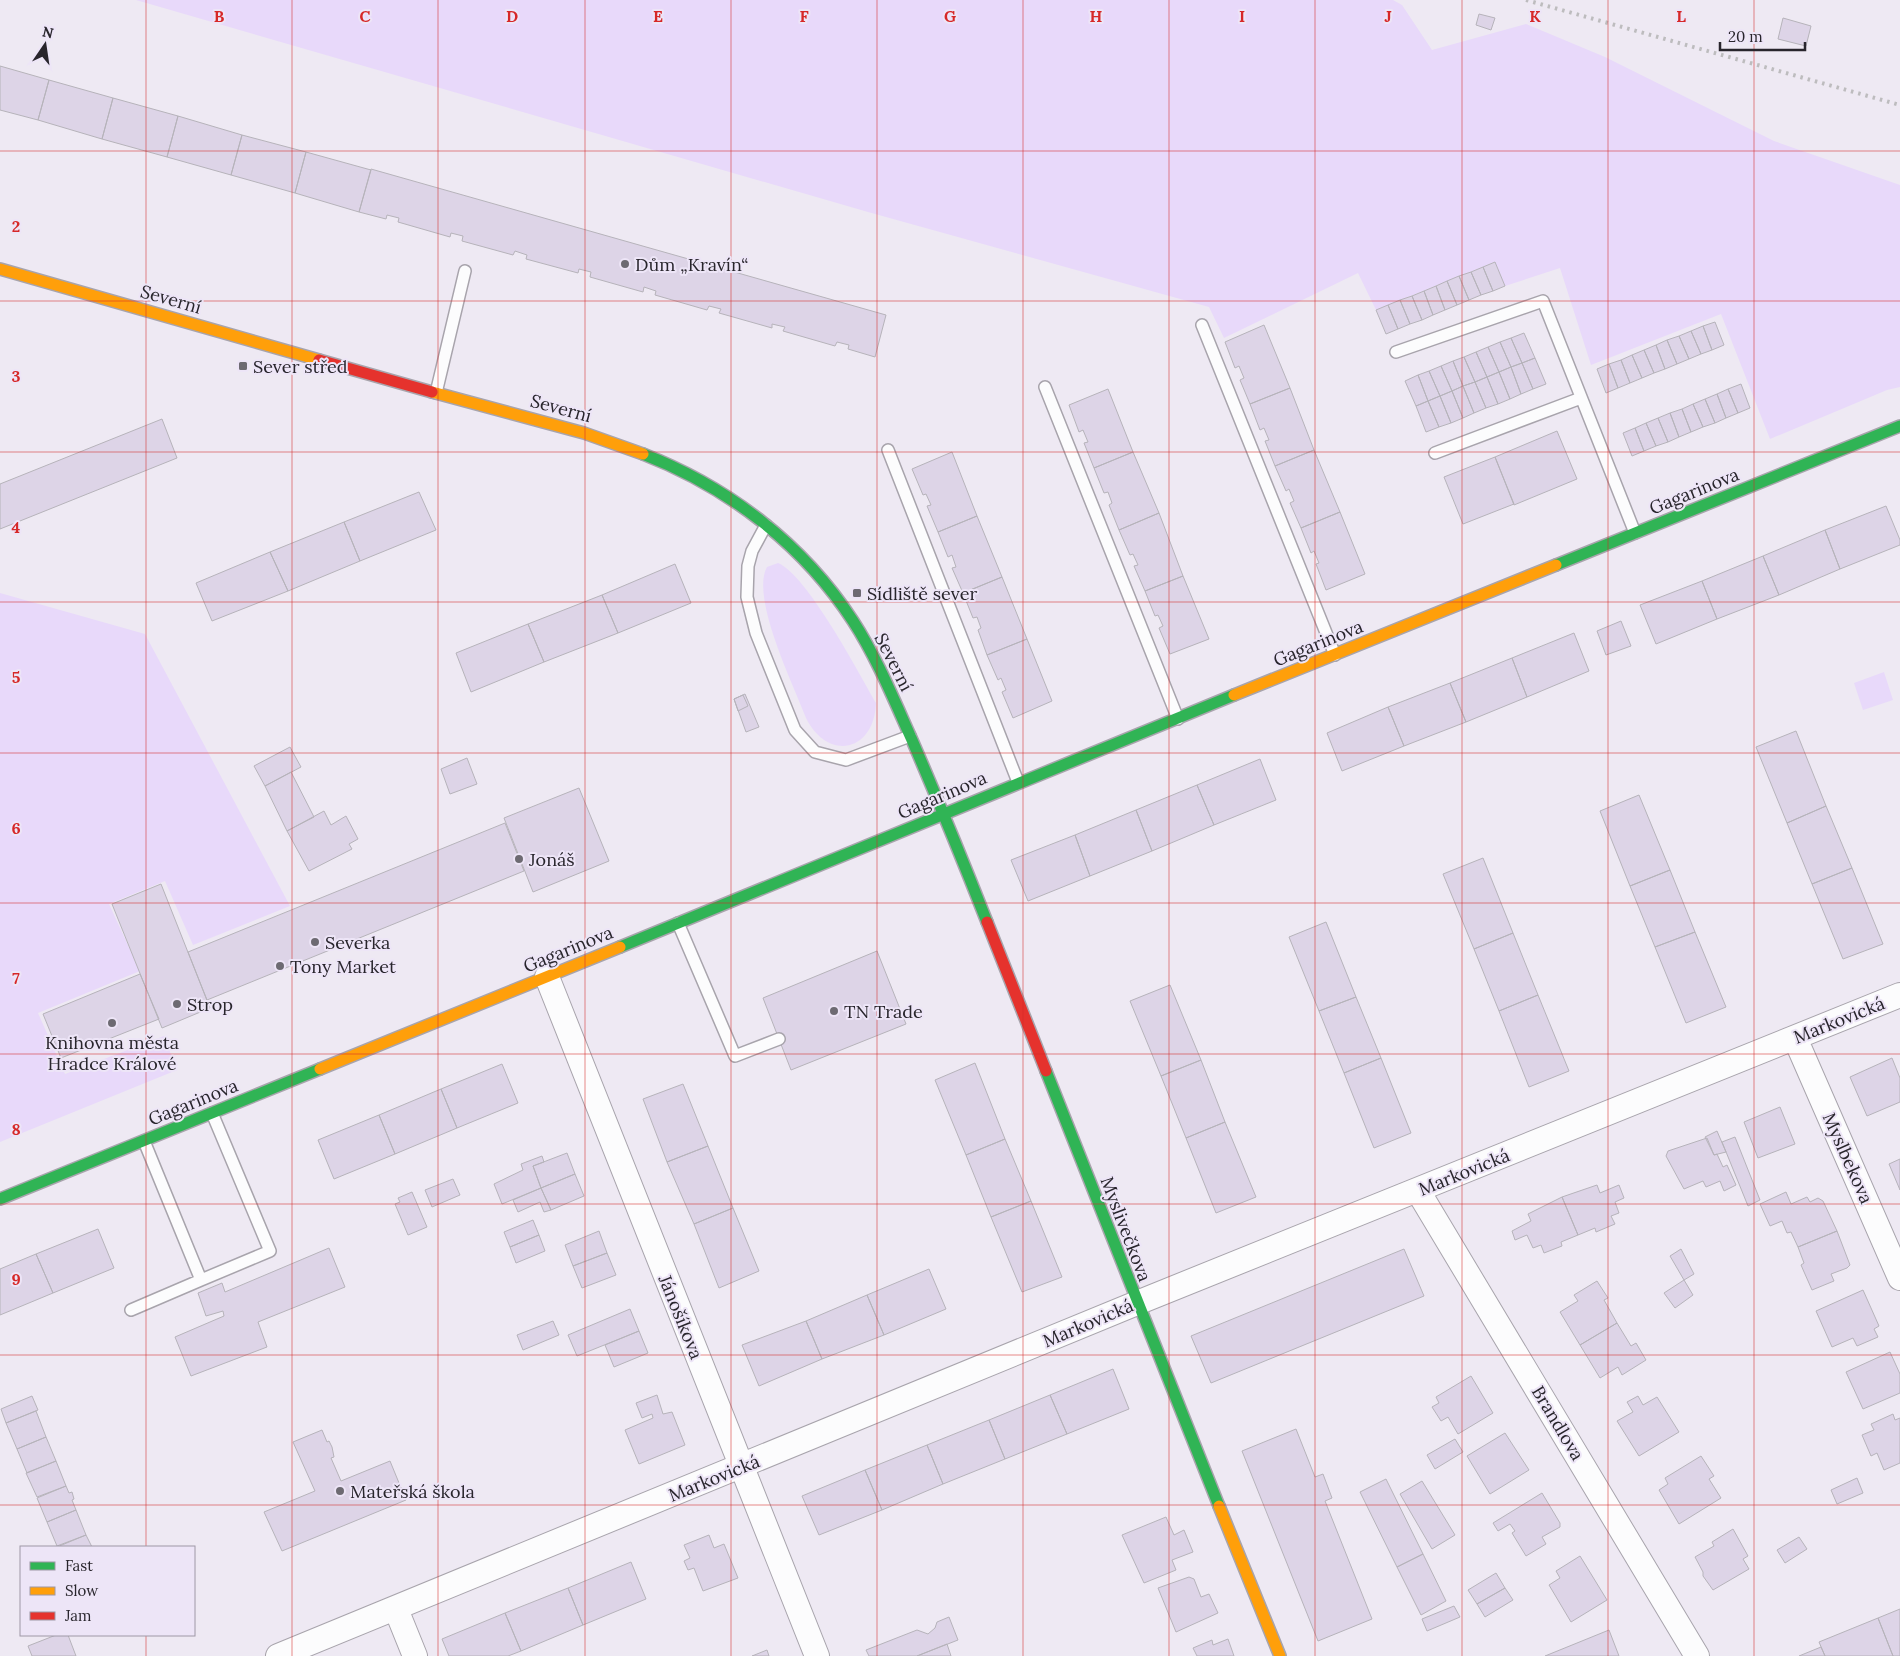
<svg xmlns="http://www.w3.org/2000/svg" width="1900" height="1656" font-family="Lora,serif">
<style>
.green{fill:#e8d9fa}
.building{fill:#ddd4e7;stroke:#b6b3ba}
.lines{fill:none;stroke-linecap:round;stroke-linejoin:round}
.lane-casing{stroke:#a8a4ac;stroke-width:14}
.street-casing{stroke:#a8a4ac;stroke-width:26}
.fast-casing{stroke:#a8a4ac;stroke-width:14}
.slow-casing{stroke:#a8a4ac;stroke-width:14}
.jam-casing{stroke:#a8a4ac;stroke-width:14}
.lane{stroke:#fcfcfd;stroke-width:11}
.street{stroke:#fcfcfd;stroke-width:24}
.fast{stroke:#30b455;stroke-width:11}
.slow{stroke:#ff9f0a;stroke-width:11}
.jam{stroke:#e5322d;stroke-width:11}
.rail{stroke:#bdbcbe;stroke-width:4;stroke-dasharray:2.5 5;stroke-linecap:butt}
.grid{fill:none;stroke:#d62828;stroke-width:1;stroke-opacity:0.55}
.poi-dot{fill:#6d6a72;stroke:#ede5f7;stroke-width:2}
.labels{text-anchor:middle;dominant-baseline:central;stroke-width:4;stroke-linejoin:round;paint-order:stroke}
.poi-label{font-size:18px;fill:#28252c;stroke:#ede5f7;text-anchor:start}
.street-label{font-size:18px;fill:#28252c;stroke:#ede5f7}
.grid-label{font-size:16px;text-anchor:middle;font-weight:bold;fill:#d62828;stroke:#ede5f7;stroke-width:4;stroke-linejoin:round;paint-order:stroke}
</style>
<rect width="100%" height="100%" fill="#eee9f3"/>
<path class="green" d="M136 0H1393L1402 5 1432 50 1526 24 1605 57 1774 141 1900 185V387L1887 390 1770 439 1721 314 1591 365 1560 268 1505 286 1495 262 1376 310 1358 273 1224 338 1209 307 868 212Z
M778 563C807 575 859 673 876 703 874 753 827 761 806 718 794 686 750 597 767 567Z
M0 593 145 634 290 906 193 945 165 881 109 904 140 971 38 1013 65 1074 164 1036 177 1070 0 1142Z
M1884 672 1893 700 1863 710 1854 683Z"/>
<path class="building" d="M1479 14 1495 18 1491 30 1476 25Z
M1783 18 1811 26 1806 46 1778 39Z
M0 66 49 80 38 120 0 110Z
M49 80 113 98 102 139 38 120Z
M113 98 178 116 167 157 102 139Z
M178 116 242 135 231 175 167 157Z
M242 135 306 152 295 193 231 175Z
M306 152 371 170 359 212 295 193Z
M371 169 886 315 875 357 848 349 849 345 837 342 835 346 783 331 785 327 772 324V328L719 313 721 309 709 306 707 310 655 295 656 291 644 287 643 292 590 277 591 272 579 269 578 273 526 259 527 255 515 251 513 255 462 241 463 236 451 233 450 237 398 222 399 218 387 215 386 219 359 212Z
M1495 262 1505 286 1493 291 1483 267Z
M1483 267 1493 291 1481 295 1471 272Z
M1471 272 1481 295 1469 300 1459 276Z
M1459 276 1469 300 1457 305 1447 281Z
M1447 281 1457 305 1445 310 1436 286Z
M1436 286 1445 310 1433 315 1424 291Z
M1424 291 1433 315 1422 320 1412 296Z
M1412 296 1422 320 1410 324 1400 300Z
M1400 300 1410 324 1398 329 1388 305Z
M1388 305 1398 329 1386 334 1376 310Z
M1715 322 1724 345 1712 350 1703 326Z
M1264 325 1290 388 1250 404 1240 380 1244 378 1239 366 1235 368 1225 342Z
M1703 326 1712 350 1701 354 1691 331Z
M1691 331 1701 354 1689 359 1679 336Z
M1524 333 1535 358 1522 363 1511 338Z
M1679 336 1689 359 1677 364 1667 340Z
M1511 338 1522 363 1511 367 1500 342Z
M1667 340 1677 364 1665 369 1656 345Z
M1500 342 1511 367 1499 372 1488 347Z
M1656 345 1665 369 1654 373 1644 350Z
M1488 347 1499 372 1487 377 1476 352Z
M1644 350 1654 373 1642 378 1632 355Z
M1476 352 1487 377 1475 382 1464 357Z
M1632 355 1642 378 1630 383 1621 360Z
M1464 357 1475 382 1463 386 1453 361Z
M1535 358 1546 384 1533 389 1522 363Z
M1621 360 1630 383 1618 388 1609 364Z
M1453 361 1463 386 1452 391 1441 366Z
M1522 363 1533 389 1521 394 1511 367Z
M1609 364 1618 388 1606 393 1597 369Z
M1441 366 1452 391 1440 396 1429 371Z
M1511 367 1521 394 1510 399 1499 372Z
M1429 371 1440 396 1428 401 1418 375Z
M1499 372 1510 399 1498 404 1487 377Z
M1418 375 1428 401 1416 406 1405 381Z
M1487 377 1498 404 1486 408 1475 382Z
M1475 382 1486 408 1474 413 1463 386Z
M1741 384 1750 408 1738 413 1728 389Z
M1463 386 1474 413 1463 418 1452 391Z
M1290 388 1314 450 1275 466 1265 441 1269 440 1264 428 1260 430 1250 404Z
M1108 389 1133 452 1094 468 1084 443 1088 442 1083 430 1079 432 1069 405Z
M1728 389 1738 413 1726 418 1717 394Z
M1452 391 1463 418 1451 423 1440 396Z
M1717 394 1726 418 1715 423 1705 399Z
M1440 396 1451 423 1439 427 1428 401Z
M1705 399 1715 423 1703 427 1693 404Z
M1428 401 1439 427 1426 432 1416 406Z
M1693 404 1703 427 1691 432 1682 409Z
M1682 409 1691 432 1679 437 1670 413Z
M1670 413 1679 437 1668 442 1658 418Z
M1658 418 1668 442 1656 446 1646 423Z
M162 419 177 458 0 529V484Z
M1646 423 1656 446 1644 451 1635 428Z
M1635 428 1644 451 1632 456 1623 433Z
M1557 431 1577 479 1514 505 1495 457Z
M1314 450 1340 512 1301 528 1290 503 1294 501 1289 489 1286 491 1275 466Z
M952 452 977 516 938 532 927 506 931 505 926 494 923 495 912 469Z
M1133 452 1159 513 1119 530 1109 505 1112 503 1108 492 1104 493 1094 468Z
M1495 457 1514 504 1463 524 1444 477Z
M419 492 436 530 360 561 344 522Z
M1886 506 1900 540V545L1840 569 1825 530Z
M1340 512 1365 574 1326 590 1316 564 1319 563 1314 551 1311 553 1301 528Z
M1159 513 1183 576 1145 591 1134 566 1138 565 1133 554 1130 555 1119 530Z
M977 516 1002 577 963 593 952 568 956 567 952 555 948 557 938 532Z
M344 522 360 561 288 591 270 552Z
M1825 530 1840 569 1779 595 1763 556Z
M270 552 288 591 212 621 196 583Z
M1763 556 1779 595 1717 619 1702 581Z
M675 564 691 603 618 633 602 595Z
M1183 576 1209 639 1170 654 1159 628 1163 626 1158 615 1155 616 1145 591Z
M1002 577 1027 639 987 655 978 630 981 628 977 617 973 618 963 593Z
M1702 581 1717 619 1656 644 1640 605Z
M602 595 618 633 544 662 528 624Z
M1621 621 1631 646 1606 655 1597 631Z
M528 624 544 662 471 692 456 653Z
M1574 633 1589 671 1527 697 1512 658Z
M1027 639 1052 701 1013 718 1002 692 1006 690 1001 678 998 680 987 655Z
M1512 658 1527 697 1466 722 1450 683Z
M1450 683 1466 722 1404 746 1388 707Z
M745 694 759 727 746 732 734 699Z
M743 695 748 706 738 711 734 699Z
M1388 707 1404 746 1342 771 1327 733Z
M1796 731 1826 806 1787 823 1756 747Z
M290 747 301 767 265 786 254 766Z
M467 758 477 784 450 794 441 769Z
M1260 759 1276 800 1214 825 1197 785Z
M291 772 314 817 287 831 265 786Z
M1197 785 1214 825 1152 851 1136 810Z
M579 788 609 861 533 892 504 818Z
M1639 795 1670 870 1630 886 1600 811Z
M1826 806 1852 868 1812 884 1787 823Z
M1136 810 1152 851 1090 876 1075 835Z
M324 811 331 825 346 816 358 839 349 844 352 849 309 871 287 831Z
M505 823 524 871 207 1000 188 952Z
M1075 835 1090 876 1028 901 1011 860Z
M1483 858 1513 933 1474 949 1443 874Z
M1852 868 1883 944 1843 959 1812 884Z
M1670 870 1695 932 1655 947 1630 886Z
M161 884 210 1008 162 1028 112 904Z
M1326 922 1356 997 1319 1011 1289 937Z
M1695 932 1726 1007 1686 1023 1655 947Z
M1513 933 1538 995 1499 1011 1474 949Z
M877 951 906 1024 791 1070 763 998Z
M140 974 159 1019 61 1058 43 1014Z
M1170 985 1201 1060 1161 1076 1130 1001Z
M1538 995 1569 1071 1529 1087 1499 1011Z
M1356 997 1381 1058 1344 1073 1319 1011Z
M1381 1058 1411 1133 1374 1148 1344 1073Z
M1892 1058 1900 1078V1102L1867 1116 1850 1077Z
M1201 1060 1225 1122 1186 1138 1161 1076Z
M975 1063 1005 1139 966 1155 935 1080Z
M502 1064 518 1103 457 1128 441 1089Z
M683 1084 708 1146 667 1162 643 1099Z
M441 1089 457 1128 395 1154 379 1115Z
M1780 1107 1795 1144 1758 1158 1744 1122Z
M379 1115 395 1154 334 1179 318 1140Z
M1225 1122 1256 1197 1216 1213 1186 1138Z
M1717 1131 1726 1152 1714 1155 1705 1137Z
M1735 1137 1760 1200 1748 1206 1722 1142Z
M1707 1138 1714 1155 1717 1154 1723 1167 1727 1165 1736 1185 1724 1191 1720 1181 1706 1187 1703 1181 1684 1189 1679 1180 1666 1156 1668 1151Z
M1005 1139 1031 1201 991 1217 966 1155Z
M708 1146 733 1208 694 1224 667 1162Z
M567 1153 575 1174 541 1188 533 1166Z
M542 1156 544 1162 533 1166 541 1188 502 1204 494 1184 523 1170 521 1164Z
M1900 1159V1190L1889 1164Z
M575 1174 584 1196 551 1210 541 1188Z
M453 1179 460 1195 432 1207 425 1190Z
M1597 1185 1600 1193 1619 1185 1624 1198 1615 1202 1619 1213 1611 1216 1615 1224 1596 1232 1595 1228 1578 1235 1562 1197Z
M541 1188 551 1210 544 1212 540 1202 518 1212 513 1200Z
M412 1192 427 1227 408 1235 395 1204 400 1202 398 1198Z
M1786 1192 1791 1204 1807 1197 1810 1202 1818 1198 1823 1201 1837 1231 1798 1247 1791 1232 1787 1233 1782 1221 1770 1226 1760 1204Z
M1562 1197 1578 1235 1561 1242 1562 1246 1544 1253 1541 1245 1533 1248 1527 1235 1515 1240 1512 1231 1531 1221 1528 1214Z
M1031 1201 1062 1277 1022 1292 991 1217Z
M733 1208 759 1271 719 1288 694 1224Z
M533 1220 539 1235 510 1247 504 1232Z
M98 1229 114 1268 53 1293 36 1254Z
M599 1231 607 1253 573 1266 565 1245Z
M1837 1231 1850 1265 1847 1268 1831 1274 1834 1281 1812 1290 1801 1265 1804 1263 1798 1247Z
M539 1235 545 1251 516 1263 510 1247Z
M329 1248 345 1287 258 1322 267 1347 191 1376 175 1337 224 1316 223 1311 206 1316 198 1293 222 1283 225 1292Z
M1404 1249 1424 1296 1211 1383 1191 1336Z
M1681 1249 1694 1274 1684 1280 1670 1256Z
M607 1253 616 1275 582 1288 573 1266Z
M36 1254 53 1293 0 1315V1269Z
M929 1269 946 1309 884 1335 867 1295Z
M1684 1280 1693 1295 1675 1308 1664 1293Z
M1597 1281 1608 1298 1604 1300 1617 1323 1580 1345 1560 1312 1578 1301 1574 1295Z
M1863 1290 1879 1326 1874 1329 1878 1337 1857 1346 1853 1338 1832 1347 1816 1311Z
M867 1295 884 1335 822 1359 806 1321Z
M630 1309 639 1331 577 1356 568 1335Z
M553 1321 559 1335 523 1350 517 1335Z
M806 1321 822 1359 759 1386 742 1345Z
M1617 1323 1631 1346 1636 1343 1646 1360 1622 1375 1618 1367 1600 1378 1580 1345Z
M639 1331 648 1353 614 1367 605 1345Z
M1890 1352 1900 1374V1393L1863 1409 1846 1372Z
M1113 1369 1129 1409 1067 1434 1050 1395Z
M1471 1376 1493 1413 1458 1434 1448 1417 1441 1421 1432 1407 1439 1403 1436 1397Z
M657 1395 663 1414 672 1412 685 1445 639 1464 625 1430 653 1418 652 1414 642 1418 636 1403Z
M1050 1395 1067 1434 1005 1459 989 1420Z
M32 1396 38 1410 6 1423 1 1409Z
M1638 1396 1643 1405 1657 1397 1679 1432 1639 1456 1617 1421 1633 1412 1627 1402Z
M36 1411 46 1437 17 1449 6 1423Z
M1893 1414 1895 1420 1900 1418V1463L1884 1470 1877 1453 1871 1456 1862 1435 1874 1430 1871 1424Z
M989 1420 1005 1459 943 1484 927 1445Z
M1296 1429 1315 1477 1323 1474 1332 1498 1325 1501 1372 1619 1318 1641 1242 1451Z
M322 1430 327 1442 329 1441 332 1447 334 1457 331 1458 341 1481 390 1461 406 1500 282 1551 264 1512 315 1491 293 1442Z
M1505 1433 1529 1470 1490 1494 1467 1456Z
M46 1437 56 1461 27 1473 17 1449Z
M1455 1439 1463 1452 1435 1469 1427 1455Z
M927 1445 943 1484 882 1510 865 1470Z
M1701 1456 1714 1476 1709 1479 1721 1498 1679 1524 1659 1490 1668 1484 1665 1478Z
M56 1461 66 1486 37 1497 26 1473Z
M865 1470 882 1510 819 1535 802 1496Z
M1857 1478 1863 1493 1837 1504 1831 1490Z
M1386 1479 1423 1554 1397 1567 1360 1492Z
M1422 1481 1455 1535 1432 1549 1400 1494Z
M66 1486 69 1493 72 1492 74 1499 72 1500 76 1510 47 1522 37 1498Z
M1542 1493 1560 1523V1527L1542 1537 1546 1544 1526 1556 1512 1533 1515 1531 1510 1524 1498 1531 1493 1523Z
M76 1510 86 1535 57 1546 47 1522Z
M1166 1517 1174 1535 1184 1530 1193 1552 1172 1560 1176 1570 1144 1583 1122 1535Z
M1733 1529 1748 1556 1743 1559 1749 1569 1713 1590 1703 1576V1572L1695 1557 1714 1546 1712 1542Z
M86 1535 92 1547H57Z
M709 1535 714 1548 724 1544 738 1578 703 1591 694 1568 688 1570 684 1561 690 1558 684 1545Z
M1799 1537 1807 1549 1785 1563 1777 1550Z
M1423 1554 1446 1601 1421 1615 1397 1567Z
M1580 1556 1607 1600 1571 1622 1549 1585 1560 1578 1556 1571Z
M631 1562 646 1599 583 1625 568 1588Z
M1496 1573 1505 1588 1477 1604 1468 1590Z
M1189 1577 1194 1579 1201 1597 1209 1594 1218 1613 1176 1632 1158 1588Z
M568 1588 583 1625 521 1651 505 1613Z
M1505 1588 1513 1600 1485 1617 1477 1604Z
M1454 1606 1460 1617 1427 1631 1422 1619Z
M1900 1609V1656H1893L1878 1618Z
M505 1613 521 1651 508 1656H449L442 1639Z
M949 1617 958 1640 917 1656H869L866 1650 917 1630 928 1634 935 1628 937 1622Z
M1878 1618 1893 1656H1825L1819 1642Z
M1609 1630 1619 1656H1545Z
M56 1635H68L76 1656H32L28 1646Z
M1228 1639 1234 1656H1197L1193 1648 1212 1640 1213 1645Z
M947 1644 951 1656H917Z
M1821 1647 1825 1656H1799Z
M767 1650 769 1656H752Z"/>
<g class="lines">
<defs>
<path id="lane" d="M1202 325 1335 655
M1396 352 1543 301 1635 533
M1045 387 1178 719
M436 393 465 271
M888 450 1018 782
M1435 453 1581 398
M766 525 752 551 748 566 747 597 756 633 795 730 815 752 846 760 910 736
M678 923 735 1056 779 1039
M144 1141 201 1280 270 1251 212 1113
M131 1310 201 1280"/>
<path id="street" d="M547 977 817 1656
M1795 1038 1900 1278
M1418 1191 1697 1656
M396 1609 415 1656
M278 1656 1137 1303 1900 995"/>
<path id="fast" d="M643 454C728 487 803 544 853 621 877 658 894 700 912 740 938 800 963 861 987 922
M1556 565 1900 426
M620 947 1234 695
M1046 1071 1219 1506
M0 1199 320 1069"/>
<path id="slow" d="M0 269 319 360
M432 392 584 433 643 454
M1234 695 1556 565
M320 1069 620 947
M1219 1506 1280 1656"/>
<path id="jam" d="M319 360 432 392
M987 922 1046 1071"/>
</defs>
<use href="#lane" class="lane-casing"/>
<use href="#street" class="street-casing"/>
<use href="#fast" class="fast-casing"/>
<use href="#slow" class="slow-casing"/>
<use href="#jam" class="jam-casing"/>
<use href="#lane" class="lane"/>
<use href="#street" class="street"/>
<use href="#fast" class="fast"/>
<use href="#slow" class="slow"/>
<use href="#jam" class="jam"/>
<path class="rail" d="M1526 0 1900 105"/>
</g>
<path class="grid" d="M146 0V1547M292 0V1656M438 0V1656M585 0V1656M731 0V1656M877 0V1656M1023 0V1656M1169 0V1656M1315 0V1656M1462 0V1656M1608 0V1656M1754 0V1656M0 151H1900M0 301H1900M0 452H1900M0 602H1900M0 753H1900M0 903H1900M0 1054H1900M0 1204H1900M0 1355H1900M0 1505H1900M146 1635V1656"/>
<g class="poi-dot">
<circle cx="625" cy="264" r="5"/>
<rect x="238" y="361" width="10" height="10" rx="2.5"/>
<rect x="852" y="588" width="10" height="10" rx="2.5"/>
<circle cx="519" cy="859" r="5"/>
<circle cx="315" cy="942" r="5"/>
<circle cx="280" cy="966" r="5"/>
<circle cx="177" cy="1004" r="5"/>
<circle cx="834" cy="1011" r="5"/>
<circle cx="112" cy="1023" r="5"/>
<circle cx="340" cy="1491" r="5"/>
</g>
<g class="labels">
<g class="poi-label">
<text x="635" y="264">Dům „Kravín“</text>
<text x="253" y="366">Sever střed</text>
<text x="867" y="593">Sídliště sever</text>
<text x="529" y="859">Jonáš</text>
<text x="325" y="942">Severka</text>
<text x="290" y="966">Tony Market</text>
<text x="187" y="1004">Strop</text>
<text x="844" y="1011">TN Trade</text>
<text x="112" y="1042" text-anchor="middle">Knihovna města<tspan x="112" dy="21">Hradce Králové</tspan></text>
<text x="350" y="1491">Mateřská škola</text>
</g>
<g class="street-label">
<text transform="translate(171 299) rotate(16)">Severní</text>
<text transform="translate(561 408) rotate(15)">Severní</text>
<text transform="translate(1694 491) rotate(-22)">Gagarinova</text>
<text transform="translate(1318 643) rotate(-22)">Gagarinova</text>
<text transform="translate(894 662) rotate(63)">Severní</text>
<text transform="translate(942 795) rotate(-23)">Gagarinova</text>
<text transform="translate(568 949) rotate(-22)">Gagarinova</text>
<text transform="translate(1839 1020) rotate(-22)">Markovická</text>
<text transform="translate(193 1102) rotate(-22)">Gagarinova</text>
<text transform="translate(1848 1158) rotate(66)">Myslbekova</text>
<text transform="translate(1464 1172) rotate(-22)">Markovická</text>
<text transform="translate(1126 1229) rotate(69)">Myslivečkova</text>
<text transform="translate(681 1317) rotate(68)">Jánošíkova</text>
<text transform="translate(1088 1323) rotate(-23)">Markovická</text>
<text transform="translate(1558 1423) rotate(59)">Brandlova</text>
<text transform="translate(714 1478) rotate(-22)">Markovická</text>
</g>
</g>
<g class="grid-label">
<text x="219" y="22">B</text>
<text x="365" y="22">C</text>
<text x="512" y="22">D</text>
<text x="658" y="22">E</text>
<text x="804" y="22">F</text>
<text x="950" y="22">G</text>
<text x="1096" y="22">H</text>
<text x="1242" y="22">I</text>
<text x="1388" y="22">J</text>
<text x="1535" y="22">K</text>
<text x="1681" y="22">L</text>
<text x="16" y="232">2</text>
<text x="16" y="382">3</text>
<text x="16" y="533">4</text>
<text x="16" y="683">5</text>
<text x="16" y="834">6</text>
<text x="16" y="984">7</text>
<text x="16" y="1135">8</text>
<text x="16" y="1285">9</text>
</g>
<rect x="20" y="1546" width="175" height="90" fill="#ede5f7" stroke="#9e98a6"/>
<rect x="30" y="1562" width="25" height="8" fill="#30b455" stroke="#9e98a6"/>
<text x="65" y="1571" font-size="15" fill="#28252c">Fast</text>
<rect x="30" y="1587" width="25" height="8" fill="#ff9f0a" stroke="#9e98a6"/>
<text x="65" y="1596" font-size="15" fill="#28252c">Slow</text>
<rect x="30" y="1612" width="25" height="8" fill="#e5322d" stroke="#9e98a6"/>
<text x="65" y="1621" font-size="15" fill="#28252c">Jam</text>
<g transform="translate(45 45) rotate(13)" stroke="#ede5f7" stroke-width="4" paint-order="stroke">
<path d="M0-4L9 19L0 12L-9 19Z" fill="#28252c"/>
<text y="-8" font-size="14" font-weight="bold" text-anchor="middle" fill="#28252c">N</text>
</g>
<path d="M1720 42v8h85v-8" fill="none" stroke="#28252c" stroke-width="2.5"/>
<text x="1728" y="42" font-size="15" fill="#28252c" stroke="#ede5f7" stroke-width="4" paint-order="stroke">20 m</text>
</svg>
